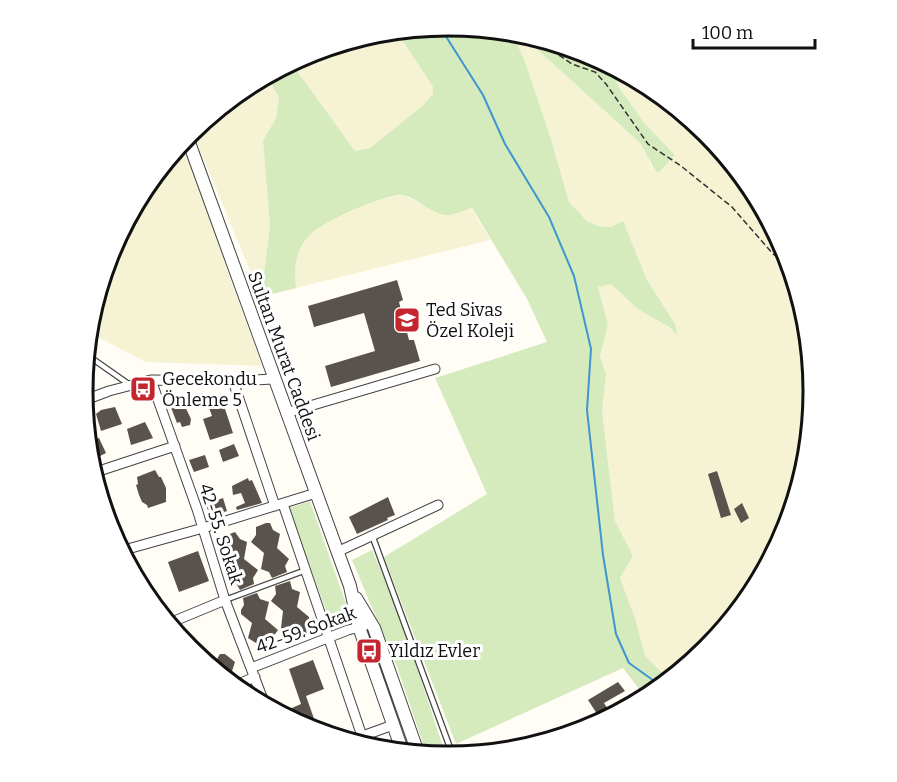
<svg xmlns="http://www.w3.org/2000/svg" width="897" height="782" font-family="Bitter,serif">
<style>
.farmland{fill:#f6f3d4}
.green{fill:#d5ebbd}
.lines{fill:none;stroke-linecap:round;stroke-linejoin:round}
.stream{stroke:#3f96cf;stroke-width:2}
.building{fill:#5a524d}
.service-casing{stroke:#444;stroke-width:7}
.minor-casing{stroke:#444;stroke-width:11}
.tertiary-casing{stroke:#444;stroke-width:14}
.path{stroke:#333;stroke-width:1.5;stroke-dasharray:6 3;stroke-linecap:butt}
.service{stroke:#fff;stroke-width:4.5}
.minor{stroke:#fff;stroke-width:9}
.tertiary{stroke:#fff;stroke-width:12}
.labels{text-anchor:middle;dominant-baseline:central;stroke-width:6;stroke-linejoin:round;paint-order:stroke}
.poi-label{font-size:18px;fill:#111;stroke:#fff;text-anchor:start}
.street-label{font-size:18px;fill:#111;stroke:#fff}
.rim{fill:none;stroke:#111;stroke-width:3}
</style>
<rect width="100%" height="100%" fill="#fffdf5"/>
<path class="farmland" d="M399 35 433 87V94L422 106 370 148 355 151 292 64 309 53Z
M515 39 528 41 639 142 647 152 650 165 658 173 675 155 645 124 618 86 615 71 707 133 786 251 814 391 786 531 707 650 666 677 645 656 636 621 620 578 633 556 615 521 602 411 606 374 600 357 608 325 598 287 611 283 638 309 659 320 678 335 675 324 647 280 623 222 611 227 598 226 587 221 569 202 551 139 525 62Z
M269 80 279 98 276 118 263 141 270 226 261 297 192 131Z
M184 142 229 275 262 366 146 362 94 335 111 251Z
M403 195 445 215 471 208 490 240 296 288 294 275 296 257 309 235 332 220 365 205 385 198Z"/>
<path class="green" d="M448 26 515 39 525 62 551 139 569 202 587 221 598 226 611 227 623 221 647 280 675 324 678 336 669 327 638 309 611 284 598 287 608 325 600 357 606 374 602 411 615 521 633 556 620 578 636 621 645 656 666 677 642 693 623 668 456 744 384 557 487 494 435 378 547 342 527 299 472 208C464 210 452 216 445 215 430 213 416 197 402 195 385 194 321 222 309 236 296 250 293 269 296 288L261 297 270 226 263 141 276 118 279 98 269 80 292 64 355 151 370 148 422 106 433 94V87L399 35Z
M528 41 589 53 615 71 618 86 645 124 675 155 658 173C649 164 648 153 639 142Z
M310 501 352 621 332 627 289 508Z
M372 550C402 616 423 687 446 756L426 752 397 667 352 560Z"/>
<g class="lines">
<path class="stream" d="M440 27 483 95 505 144 549 217 574 276 591 349 587 410 603 555 616 634 629 663 657 683"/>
</g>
<path class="building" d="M397 280 403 300 399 302 409 340H414L420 361 331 387 325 366 375 351 364 313 314 327 308 306Z
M181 398 191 419 190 425 182 427 180 422 177 423 170 405Z
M222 400 233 433 210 440 203 419 212 416 208 405Z
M115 407 122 424 101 431 96 414 101 410Z
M145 422 153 438 131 445 127 429Z
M99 438 106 453 96 458 93 439Z
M234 444 239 456 223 462 219 450Z
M205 455 209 467 194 472 189 460Z
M155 470 159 477H161L166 488V502L148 508 147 505 142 502 139 495 136 485 138 484 137 477Z
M717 471 731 515 721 518 708 474Z
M248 478 249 481 252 480 262 503 237 510 236 507 245 503 241 493 233 495 232 486Z
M388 497 395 515 387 518 388 520 357 534 349 517Z
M223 498 227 511 210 517 206 504Z
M742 503 749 518 741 523 734 509Z
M266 523H270L273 530 280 534 277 548 289 559 285 566 287 572 272 578 269 572 261 569 264 553 251 542 256 535V527Z
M235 532 240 539 247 542 244 559 258 570 253 578 254 584 240 590 236 583 229 579 232 564 220 552 224 545 222 537Z
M198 551 209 581 179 592 168 562Z
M290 581 292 589 300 592 297 607 309 617V621L305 625 307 634 295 639 291 637 289 631 281 628 283 611 271 601 276 594 275 586Z
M257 593 260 599 269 602 265 619 278 630 273 637 274 645 260 651 256 643 248 638 252 623 241 614V610L244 605 243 598Z
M220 654H225L235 662 232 671 234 679 207 661 217 659Z
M313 660 324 689 306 696 318 730 308 729 283 712 301 704 289 669Z
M618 682 625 691 604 703 611 714 601 720 588 700Z"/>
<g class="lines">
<defs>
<path id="service" d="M90 357 130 385
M372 535 453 756
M225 600 306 570"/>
<path id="minor" d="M151 380 197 509 225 600 262 697
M233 381 275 506
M85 400 109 391 151 380 233 381 273 379
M286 413 435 369
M99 471 175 446
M283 504 363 739
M124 550 203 528 316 493
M337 552 438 505
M172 622 225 600
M251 668 348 630 364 626
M241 683 255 677
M357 738 393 725"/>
<path id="tertiary" d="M187 137 350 586 359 627 401 747
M356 598 374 628 417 750"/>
</defs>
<use href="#service" class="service-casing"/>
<use href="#minor" class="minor-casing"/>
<use href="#tertiary" class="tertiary-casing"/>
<path class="path" d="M544 45 572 64 595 72 606 84 648 144 681 166 732 207 773 254 789 265"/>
<use href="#service" class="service"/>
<use href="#minor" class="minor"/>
<use href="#tertiary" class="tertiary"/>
</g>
<defs>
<symbol id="school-square" viewBox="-11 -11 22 22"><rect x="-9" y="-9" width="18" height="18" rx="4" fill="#c4262e" stroke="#fff"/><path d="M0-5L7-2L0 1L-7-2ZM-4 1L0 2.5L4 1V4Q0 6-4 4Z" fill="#fff"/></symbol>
<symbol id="bus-square" viewBox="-11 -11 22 22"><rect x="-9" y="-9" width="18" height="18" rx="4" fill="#c4262e" stroke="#fff"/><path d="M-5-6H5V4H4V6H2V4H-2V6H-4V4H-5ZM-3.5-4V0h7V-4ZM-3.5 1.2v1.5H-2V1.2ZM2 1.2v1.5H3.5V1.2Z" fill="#fff"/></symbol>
</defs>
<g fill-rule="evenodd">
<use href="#school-square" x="392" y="305" width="30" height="30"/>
<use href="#bus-square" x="128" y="374" width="30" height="30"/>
<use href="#bus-square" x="354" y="636" width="30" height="30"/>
</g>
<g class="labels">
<g class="poi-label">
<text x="426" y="310">Ted Sivas<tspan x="426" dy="21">Özel Koleji</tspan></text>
<text x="162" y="379">Gecekondu<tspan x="162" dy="21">Önleme 5</tspan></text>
<text x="388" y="651">Yıldız Evler</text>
</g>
<g class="street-label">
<text transform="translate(284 356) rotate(70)">Sultan Murat Caddesi</text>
<text transform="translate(221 534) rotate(72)">42-55. Sokak</text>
<text transform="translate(306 630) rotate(-20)">42-59. Sokak</text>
</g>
</g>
<path d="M0 0H897V782H0ZM93 391a355 355 0 1 1 710 0a355 355 0 1 1-710 0Z" fill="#fff" fill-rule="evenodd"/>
<path class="rim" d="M93 391a355 355 0 1 1 710 0a355 355 0 1 1-710 0Z"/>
<path d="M693 39v9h122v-9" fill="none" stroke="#111111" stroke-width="3"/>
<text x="702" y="39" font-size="18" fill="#111111" stroke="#ffffff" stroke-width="4.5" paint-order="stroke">100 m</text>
</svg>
